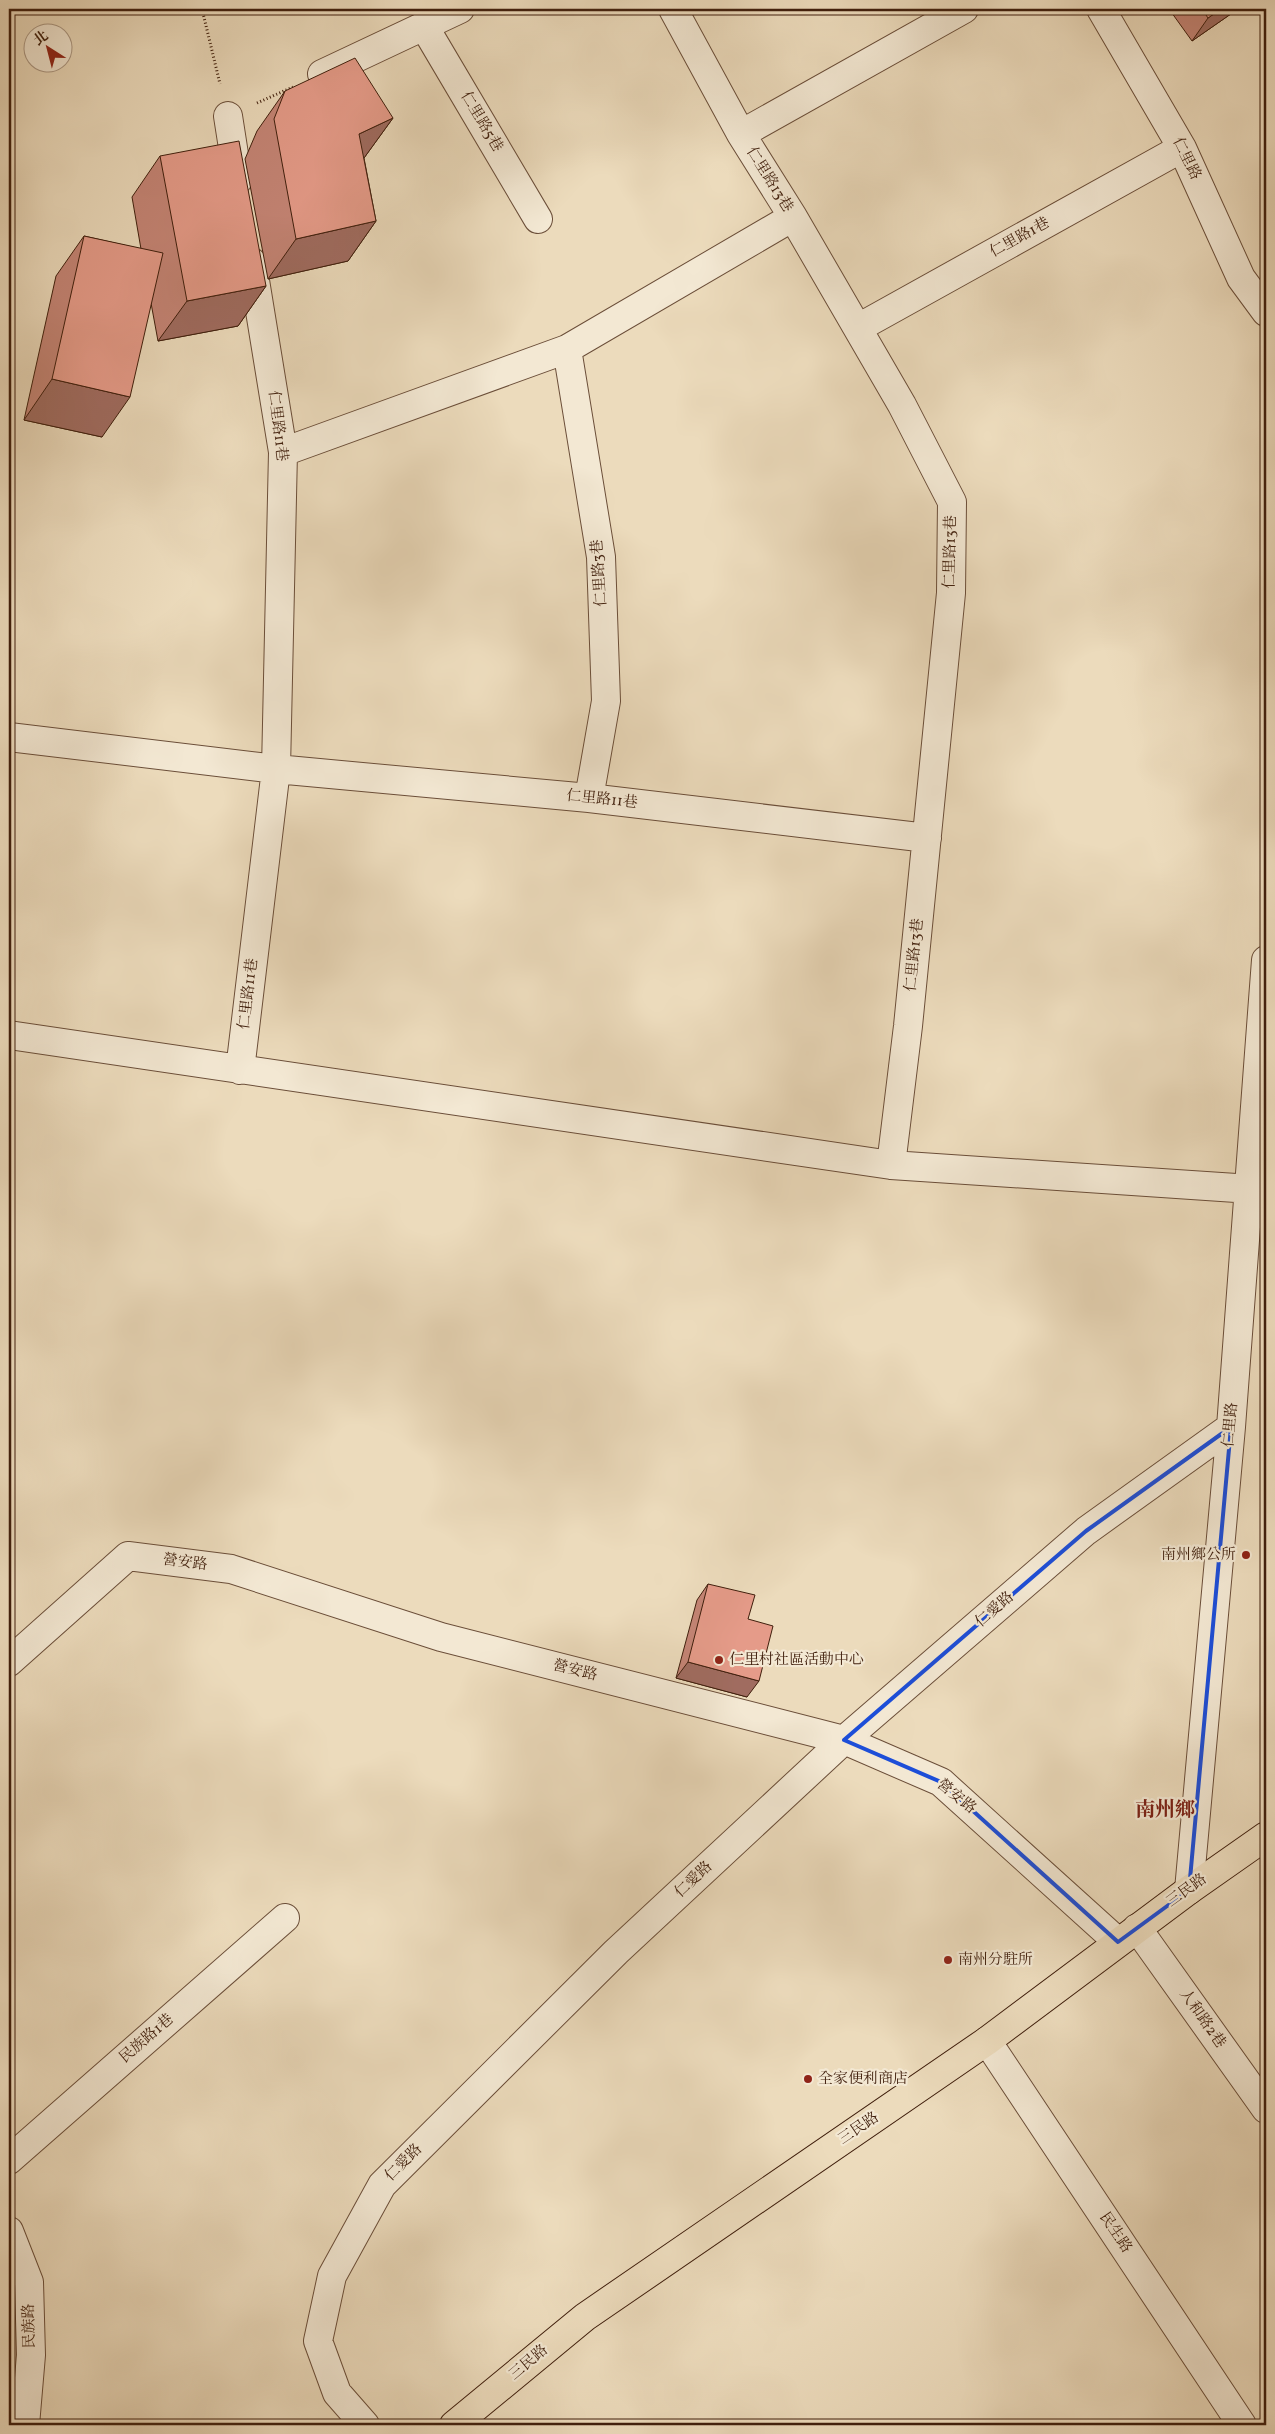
<svg xmlns="http://www.w3.org/2000/svg" width="1275" height="2434" font-family="Vollkorn,'Noto Serif TC',serif">
<style>
.lines{fill:none;stroke-linecap:round;stroke-linejoin:round}
.minor-casing{stroke:#6b4e39;stroke-width:30}
.major-casing{stroke:#401f0d;stroke-width:30}
.path{stroke:#401f0d;stroke-width:3;stroke-dasharray:1 2.5;stroke-linecap:butt}
.minor{stroke:#f3e8d3;stroke-width:28}
.major{stroke:#ecdbbc;stroke-width:28}
.wall{fill:#c58576;stroke:#401f0d}
.shaded-wall{fill:#a06c60;stroke:#401f0d}
.building{fill:#e59b89;stroke:#401f0d}
.marked{fill:none;stroke:#1d4ed8;stroke-width:4;stroke-linejoin:round}
.poi-dot{fill:#8f2418;stroke:#f3e8d3;stroke-width:2}
.labels{text-anchor:middle;dominant-baseline:central;stroke-width:4.5;stroke-linejoin:round;paint-order:stroke}
.street-label{font-size:15px;fill:#401f0d;stroke:#f3e8d3}
.poi-label{font-size:15px;fill:#401f0d;stroke:#f3e8d3;text-anchor:start}
.district-label{font-size:20px;font-weight:bold;fill:#7a1f14;stroke:#f3e8d3}
</style>
<rect width="100%" height="100%" fill="#ecdbbc"/>
<filter id="stains"><feTurbulence type="fractalNoise" baseFrequency=".004" numOctaves="4"/><feColorMatrix values="0 0 0 0 .2 0 0 0 0 .09 0 0 0 0 .02 0 0 0 .5 -.17"/></filter>
<radialGradient id="worn" r=".72"><stop offset=".6" stop-color="#630" stop-opacity="0"/><stop offset="1" stop-color="#630" stop-opacity=".3"/></radialGradient>
<g class="lines">
<defs>
<path id="minor" d="M673 9 741 134 793 217 902 405 952 502 951 593 908 1026 891 1165
M1101 9 1182 148 1241 278 1266 312
M424 26 538 219
M322 74 460 9
M228 116 238 180
M741 134 964 9
M858 328 1182 148
M567 349 601 557 606 701 589 798
M283 452 567 349 793 217
M9 737 276 769 589 798 927 838
M9 1035 891 1165 1266 1190
M240 1070 276 769 283 452 252 262
M9 1662 128 1556 231 1569 441 1637 844 1740 941 1782 1118 1942
M1189 1890 1231 1427 1266 960
M1137 1928 1266 2109
M987 2041 1242 2425
M9 2160 285 1918
M9 2231 29 2282 31 2355 25 2425
M365 2425 337 2393 318 2341 332 2276 382 2185 616 1952 844 1740 1086 1531 1231 1427"/>
<path id="major" d="M454 2425 585 2317 987 2041 1189 1890 1266 1836"/>
</defs>
<use href="#minor" class="minor-casing"/>
<use href="#major" class="major-casing"/>
<path class="path" d="M202 9 220 84
M257 103 293 87"/>
<use href="#minor" class="minor"/>
<use href="#major" class="major"/>
</g>
<path class="wall" d="M1169 9H1238L1192 41Z
M285 91 393 118 364 158 376 221 348 261 268 279 245 159 257 131Z
M160 156 266 286 238 326 158 341 151 303 102 437 24 420 56 276 84 236 141 249 132 197Z
M708 1584 748 1619 747 1697 676 1678 697 1600Z"/>
<path class="shaded-wall" d="M1221 9H1238L1192 41 1208 18Z
M393 118 364 158 331 174 359 134Z
M376 221 348 261 268 279 296 239Z
M266 286 238 326 158 341 187 301Z
M52 379 130 397 102 437 24 420Z
M688 1662 759 1681 747 1697 676 1678Z"/>
<path class="building" d="M1202 9H1221L1208 18Z
M355 58 393 118 359 134 376 221 296 239 274 119 285 91Z
M239 141 266 286 187 301 160 156Z
M84 236 163 253 130 397 52 379Z
M708 1584 755 1595 748 1619 773 1626 759 1681 688 1662Z"/>
<path class="marked" d="M1231 1427 1189 1890 1118 1942 941 1782 844 1740 1086 1531Z"/>
<g class="poi-dot">
<circle cx="1246" cy="1555" r="5"/>
<circle cx="719" cy="1660" r="5"/>
<circle cx="948" cy="1960" r="5"/>
<circle cx="808" cy="2079" r="5"/>
</g>
<g class="labels">
<g class="street-label">
<text transform="translate(481 122) rotate(59)">仁里路5巷</text>
<text transform="translate(1186 159) rotate(64)">仁里路</text>
<text transform="translate(769 180) rotate(58)">仁里路13巷</text>
<text transform="translate(1020 238) rotate(-29)">仁里路1巷</text>
<text transform="translate(277 426) rotate(83)">仁里路11巷</text>
<text transform="translate(951 552) rotate(-89)">仁里路13巷</text>
<text transform="translate(600 573) rotate(-94)">仁里路3巷</text>
<text transform="translate(602 800) rotate(6)">仁里路11巷</text>
<text transform="translate(915 955) rotate(-84)">仁里路13巷</text>
<text transform="translate(249 994) rotate(-83)">仁里路11巷</text>
<text transform="translate(1231 1425) rotate(-85)">仁里路</text>
<text transform="translate(185 1563) rotate(7)">營安路</text>
<text transform="translate(995 1610) rotate(-41)">仁愛路</text>
<text transform="translate(575 1671) rotate(14)">營安路</text>
<text transform="translate(956 1797) rotate(39)">營安路</text>
<text transform="translate(694 1880) rotate(-43)">仁愛路</text>
<text transform="translate(1187 1891) rotate(-36)">三民路</text>
<text transform="translate(1202 2019) rotate(55)">人和路2巷</text>
<text transform="translate(147 2039) rotate(-41)">民族路1巷</text>
<text transform="translate(859 2129) rotate(-34)">三民路</text>
<text transform="translate(404 2163) rotate(-45)">仁愛路</text>
<text transform="translate(1115 2233) rotate(56)">民生路</text>
<text transform="translate(30 2326) rotate(-91)">民族路</text>
<text transform="translate(529 2363) rotate(-40)">三民路</text>
</g>
<g class="poi-label">
<text x="1236" y="1555" text-anchor="end">南州鄉公所</text>
<text x="729" y="1660">仁里村社區活動中心</text>
<text x="958" y="1960">南州分駐所</text>
<text x="818" y="2079">全家便利商店</text>
</g>
<g class="district-label">
<text x="1165" y="1811">南州鄉</text>
</g>
</g>
<rect width="1275" height="2434" fill="none" stroke="#ecdbbc" stroke-width="30"/>
<rect x="10" y="10" width="1255" height="2414" fill="none" stroke="#401f0d" stroke-width="2.5"/>
<rect x="15" y="15" width="1245" height="2404" fill="none" stroke="#401f0d"/>
<g transform="translate(48 48) rotate(324)"><circle r="24" fill="#f3e8d3" stroke="#ab9884"/>
<path d="M0-4L9 19L0 12L-9 19Z" fill="#8f2418"/>
<text y="-8" font-size="14" font-weight="bold" text-anchor="middle" fill="#401f0d">北</text>
</g>
<rect width="100%" height="100%" filter="url(#stains)"/>
<rect width="100%" height="100%" fill="url(#worn)"/>
</svg>
